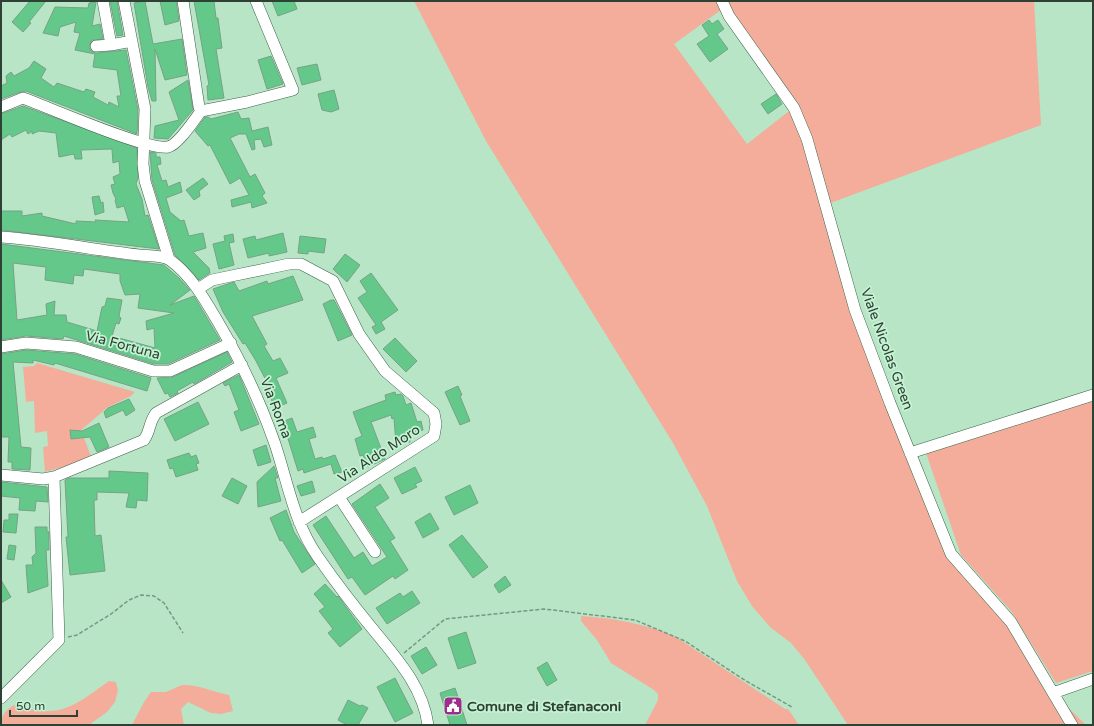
<svg xmlns="http://www.w3.org/2000/svg" width="1094" height="726" font-family="'Varela Round',sans-serif">
<style>
.green{fill:#f4ad9a;fill-rule:evenodd}
.building{fill:#63c88a;stroke:#77a285;fill-rule:evenodd}
.lines{fill:none;stroke-linecap:round;stroke-linejoin:round}
.minor-casing{stroke:#3a6248;stroke-width:12}
.path{stroke:#779882;stroke-width:1.5;stroke-dasharray:4 2;stroke-linecap:butt}
.minor{stroke:#fff;stroke-width:11}
.labels{text-anchor:middle;dominant-baseline:central;stroke-width:3.5;stroke-linejoin:round;paint-order:stroke}
.street-label{font-size:14px;fill:#2e4134;stroke:#c5f2d3}
.poi-label{font-size:14px;font-weight:bold;fill:#2e4134;stroke:#c5f2d3;text-anchor:start}
</style>
<rect width="100%" height="100%" fill="#b8e5c6"/>
<path class="green" d="M414 1H1034L1041 125 825 205 855 310 951 554 1011 622 1053 693 1086 725H848L805 660 791 643 770 627 752 606 737 581 707 506 673 443 486 141ZM725 7 793 108 747 144 674 44Z
M37 363 135 392 131 396 108 407 80 431 70 430 71 439 84 438 92 459 45 472 43 447 48 446 47 431 35 433 34 401 26 402 23 367 34 366Z
M1093 398V671L1056 683 1011 611 961 555 926 453Z
M581 616C613 618 647 624 676 637L785 709H788L799 725H645L658 700V694L654 690 611 663 597 640 581 621Z
M109 681 116 682 118 690 115 702 107 712 89 725H1C1 715 6 710 14 705 23 706 32 710 41 711 68 714 89 695 109 681Z
M182 685C198 684 213 692 229 695L233 711 221 714 211 713 188 702 181 709 184 725H132L144 702 151 692H166Z"/>
<path class="building" d="M30 1H46L29 22 31 23 23 32 12 22Z
M110 1H117L123 35 117 36Z
M145 1 153 44 182 39 187 75 165 80 155 49 156 101H152L148 87 134 3Z
M160 1H176L179 21 165 25Z
M194 1H214L216 18H218L222 48 216 49 224 98 208 100 207 86 209 85Z
M272 1H294L297 9 278 16Z
M96 2 92 26 100 24 103 39 92 40 89 47 90 50 96 53 126 50 138 110 137 134 26 91 20 92 1 99V86L7 83 6 76 11 72 14 76 29 68 34 61 46 69 41 78 54 87 57 83 84 92 86 89 95 92 93 97 108 105 109 102 119 107 117 96H121L117 70 93 67 95 54 75 50 80 33 74 32 76 22 60 27 58 36 43 33 55 7 88 8 89 3Z
M709 20 712 24 718 20 724 29 717 34 728 49 710 62 697 44 709 36 702 25Z
M271 56 283 84 267 89 258 60Z
M317 64 321 80 302 85 297 68Z
M188 80 193 110 168 139 154 138 155 126 179 120 169 92Z
M334 90 339 109 331 112 322 110 318 94Z
M776 94 782 104 768 114 761 104Z
M23 106 137 148 138 178 136 184 142 199 145 216 148 215 159 249 1 230V211H22V216L42 213V216L76 224V221L96 222 95 220 129 222 124 206 117 208 115 200 116 199 113 193 111 185 115 184 113 177 120 174 119 161 113 163 112 149 81 150 82 159H75L74 154 59 157 56 133 39 131 32 134V131L28 134 26 130 12 137 10 134 1 140V114Z
M238 112 241 119 249 118 252 131 268 127 272 145 264 147 261 139 254 140 255 149 252 150 246 134H239L230 138 250 177 255 174 265 193 262 196 267 203 252 208 251 202 232 207 231 200 249 195 240 178 230 184 210 145 208 146 195 131 205 117H208L211 119Z
M150 152 156 153V157H160L161 164 157 165 162 181 166 180 168 187 180 182 182 192 166 198 170 212 181 221 184 220 189 236 203 233 206 248 193 252 209 268 210 273 199 280 175 255 152 180Z
M203 178 208 184 199 191 200 196 194 200 186 190Z
M99 196 101 203 103 202 104 212 95 215 92 197Z
M283 233 287 252 269 256V253L248 258 243 239 255 236 256 240Z
M233 234 234 242 229 243 234 265 219 269 213 244 225 241 224 236Z
M300 236 326 239 324 253 308 251V254L298 253Z
M1 244 164 265 179 278 190 290 170 305 194 296 220 340 168 364H154L64 336 63 339 26 336 1 340ZM13 263 46 267 45 280 73 284 74 275 83 276 84 269 120 274V281L125 295 140 294 138 308 174 313 146 321 147 330 154 328 155 348 112 336 116 323 119 324 121 318 119 316 122 300 107 298 105 306 102 307 97 331 67 322 66 315H54L55 301 46 304 47 315 17 320Z
M345 254 360 265 347 282 333 269Z
M371 273 398 310 381 322 385 329 376 334 372 327 376 325 358 298 367 292 360 281Z
M293 276 303 300 252 316 267 344 264 346 273 361 280 358 288 373 276 378 287 403 275 408 266 387 269 386 256 361 245 343 243 344 223 312 213 289 234 282 239 291 267 281 268 284Z
M331 300H334L352 335 338 341 323 304Z
M395 338 417 361 406 372 383 349Z
M26 350 75 354 151 378 147 391 55 363 54 365 33 360V363L13 362 21 447 31 448 30 470 12 469V462H8L9 437H1V354Z
M227 352 232 362 194 384 193 382 177 391 178 393 170 397 168 393 165 394 157 378 173 377Z
M239 375 259 424 241 431 234 412 239 410 229 384 225 386 223 383Z
M458 386 462 395 460 396 470 421 460 425 445 392Z
M395 392 396 395 401 394 403 396 406 405 411 403 417 422 421 421 423 430 409 433 410 442 396 444 394 418 392 419 391 415 371 422 385 459 368 467 363 455 360 456 355 439 362 436 353 412 386 400 385 395Z
M129 399 135 410 126 416 123 410 106 418 104 412 108 408Z
M198 402 209 424 175 441 164 419Z
M292 418 297 432 313 427 316 437 309 439 315 459 322 457 323 459 335 455 342 472 334 474 331 464 304 473 303 469 298 471 285 429 282 430 279 423Z
M99 423 109 447 97 452 90 437 71 439 70 430 82 431Z
M266 445 271 462 258 466 253 450Z
M189 453 191 457 196 455 199 463 196 464 198 470 176 477 173 468 170 469 167 460Z
M274 466 278 478H275L281 501 258 507 257 482Z
M415 467 422 481 415 484 417 487 402 494 394 478Z
M109 471 148 473 147 501 137 500 136 508 126 507 129 493 97 492V500H94L95 536 101 535 105 571 70 575 66 537H68L65 480 69 478H109Z
M232 478 247 486 238 504 222 496Z
M312 481 315 492 301 496 297 486Z
M1 482 47 487 48 502 36 501 35 511 19 510 20 498 1 496Z
M380 484 389 498 375 507 395 538 390 541 408 570 395 579 393 576 365 595 352 577 348 579 313 525 326 516 354 558 363 552 372 566 387 557 352 504Z
M470 485 478 503 454 515 445 497Z
M286 510 294 532 315 564 302 573 282 540 280 541 270 518Z
M430 513 439 529 423 538 415 522Z
M9 514H18L16 533 3 532 4 520H9Z
M35 527H47V531L49 532V550H46L48 586 28 593 26 565H33L32 557 36 553Z
M462 535 488 567 473 578 449 545Z
M9 545 16 546 14 560 7 559Z
M505 576 511 585 499 593 494 585Z
M1 580 11 597 1 603Z
M325 584 337 597 338 596 362 629 340 647 328 633 333 629 319 611 325 607 314 594Z
M412 591 420 603 387 624 376 608 400 593 403 597Z
M466 632 476 663 458 669 448 638Z
M426 647 437 665 422 674 411 656Z
M547 662 557 680 547 686 537 668Z
M395 678 413 713 395 722 377 687Z
M455 688 467 725H450L440 693Z
M348 700 360 706 362 705 368 708 358 725H347L338 720Z"/>
<g class="lines">
<defs>
<path id="minor" d="M103 1 111 45 132 41
M124 1 145 109 143 164 145 181 169 259
M183 1 199 107 201 111 247 102 293 90 256 1
M722 1 729 16 794 108 807 139 855 310 890 403 951 554 1011 622 1072 725
M96 46 111 45
M1 107 23 98C48 107 148 151 168 147 178 145 195 119 201 111
M1 237C47 240 93 250 139 255 147 256 163 255 170 260 191 275 205 300 218 322 241 361 260 401 275 444 288 483 294 523 318 557 336 583 356 609 376 633 399 661 423 688 428 725
M198 289 212 280 289 264H301L333 281 359 334 385 371 434 413 436 424 434 436 299 522
M1 347 26 343 76 347 153 371H170L231 343
M910 453 1093 395
M1 475 43 479 54 477 144 440C151 430 148 424 156 413L242 365
M339 497 375 552
M1053 693 1093 679
M1 698 59 640 54 477"/>
</defs>
<use href="#minor" class="minor-casing"/>
<path class="path" d="M68 637 77 635 111 614 129 600 141 595 154 596 164 603 183 633
M404 653 445 619 544 609 635 620 685 641 746 681 792 707"/>
<use href="#minor" class="minor"/>
</g>
<defs>
<symbol id="civic-square" viewBox="-11 -11 22 22"><rect x="-9" y="-9" width="18" height="18" rx="4" fill="#9e2e8d" stroke="#c5f2d3"/><path d="M-.6-6.5H3V-4.5H.6V-3L4-1V1h2V6H-6V1h2V-1L-.6-3ZM-1.2 2.5V6h2.4V2.5Z" fill="#fff"/></symbol>
</defs>
<g fill-rule="evenodd">
<use href="#civic-square" x="442" y="695" width="22" height="22"/>
</g>
<g class="labels">
<g class="street-label">
<text transform="translate(123 345) rotate(15)">Via Fortuna</text>
<text transform="translate(887 349) rotate(70)">Viale Nicolas Green</text>
<text transform="translate(276 408) rotate(69)">Via Roma</text>
<text transform="translate(379 454) rotate(-33)">Via Aldo Moro</text>
</g>
<g class="poi-label">
<text x="467" y="706">Comune di Stefanaconi</text>
</g>
</g>
<rect width="1094" height="726" fill="none" stroke="#2e4134" stroke-width="4"/>
<path d="M10 710v6h67v-6" fill="none" stroke="#2e4134" stroke-width="2"/>
<text x="16" y="710" font-size="12" fill="#2e4134" stroke="#c5f2d3" stroke-width="3" paint-order="stroke">50 m</text>
</svg>
